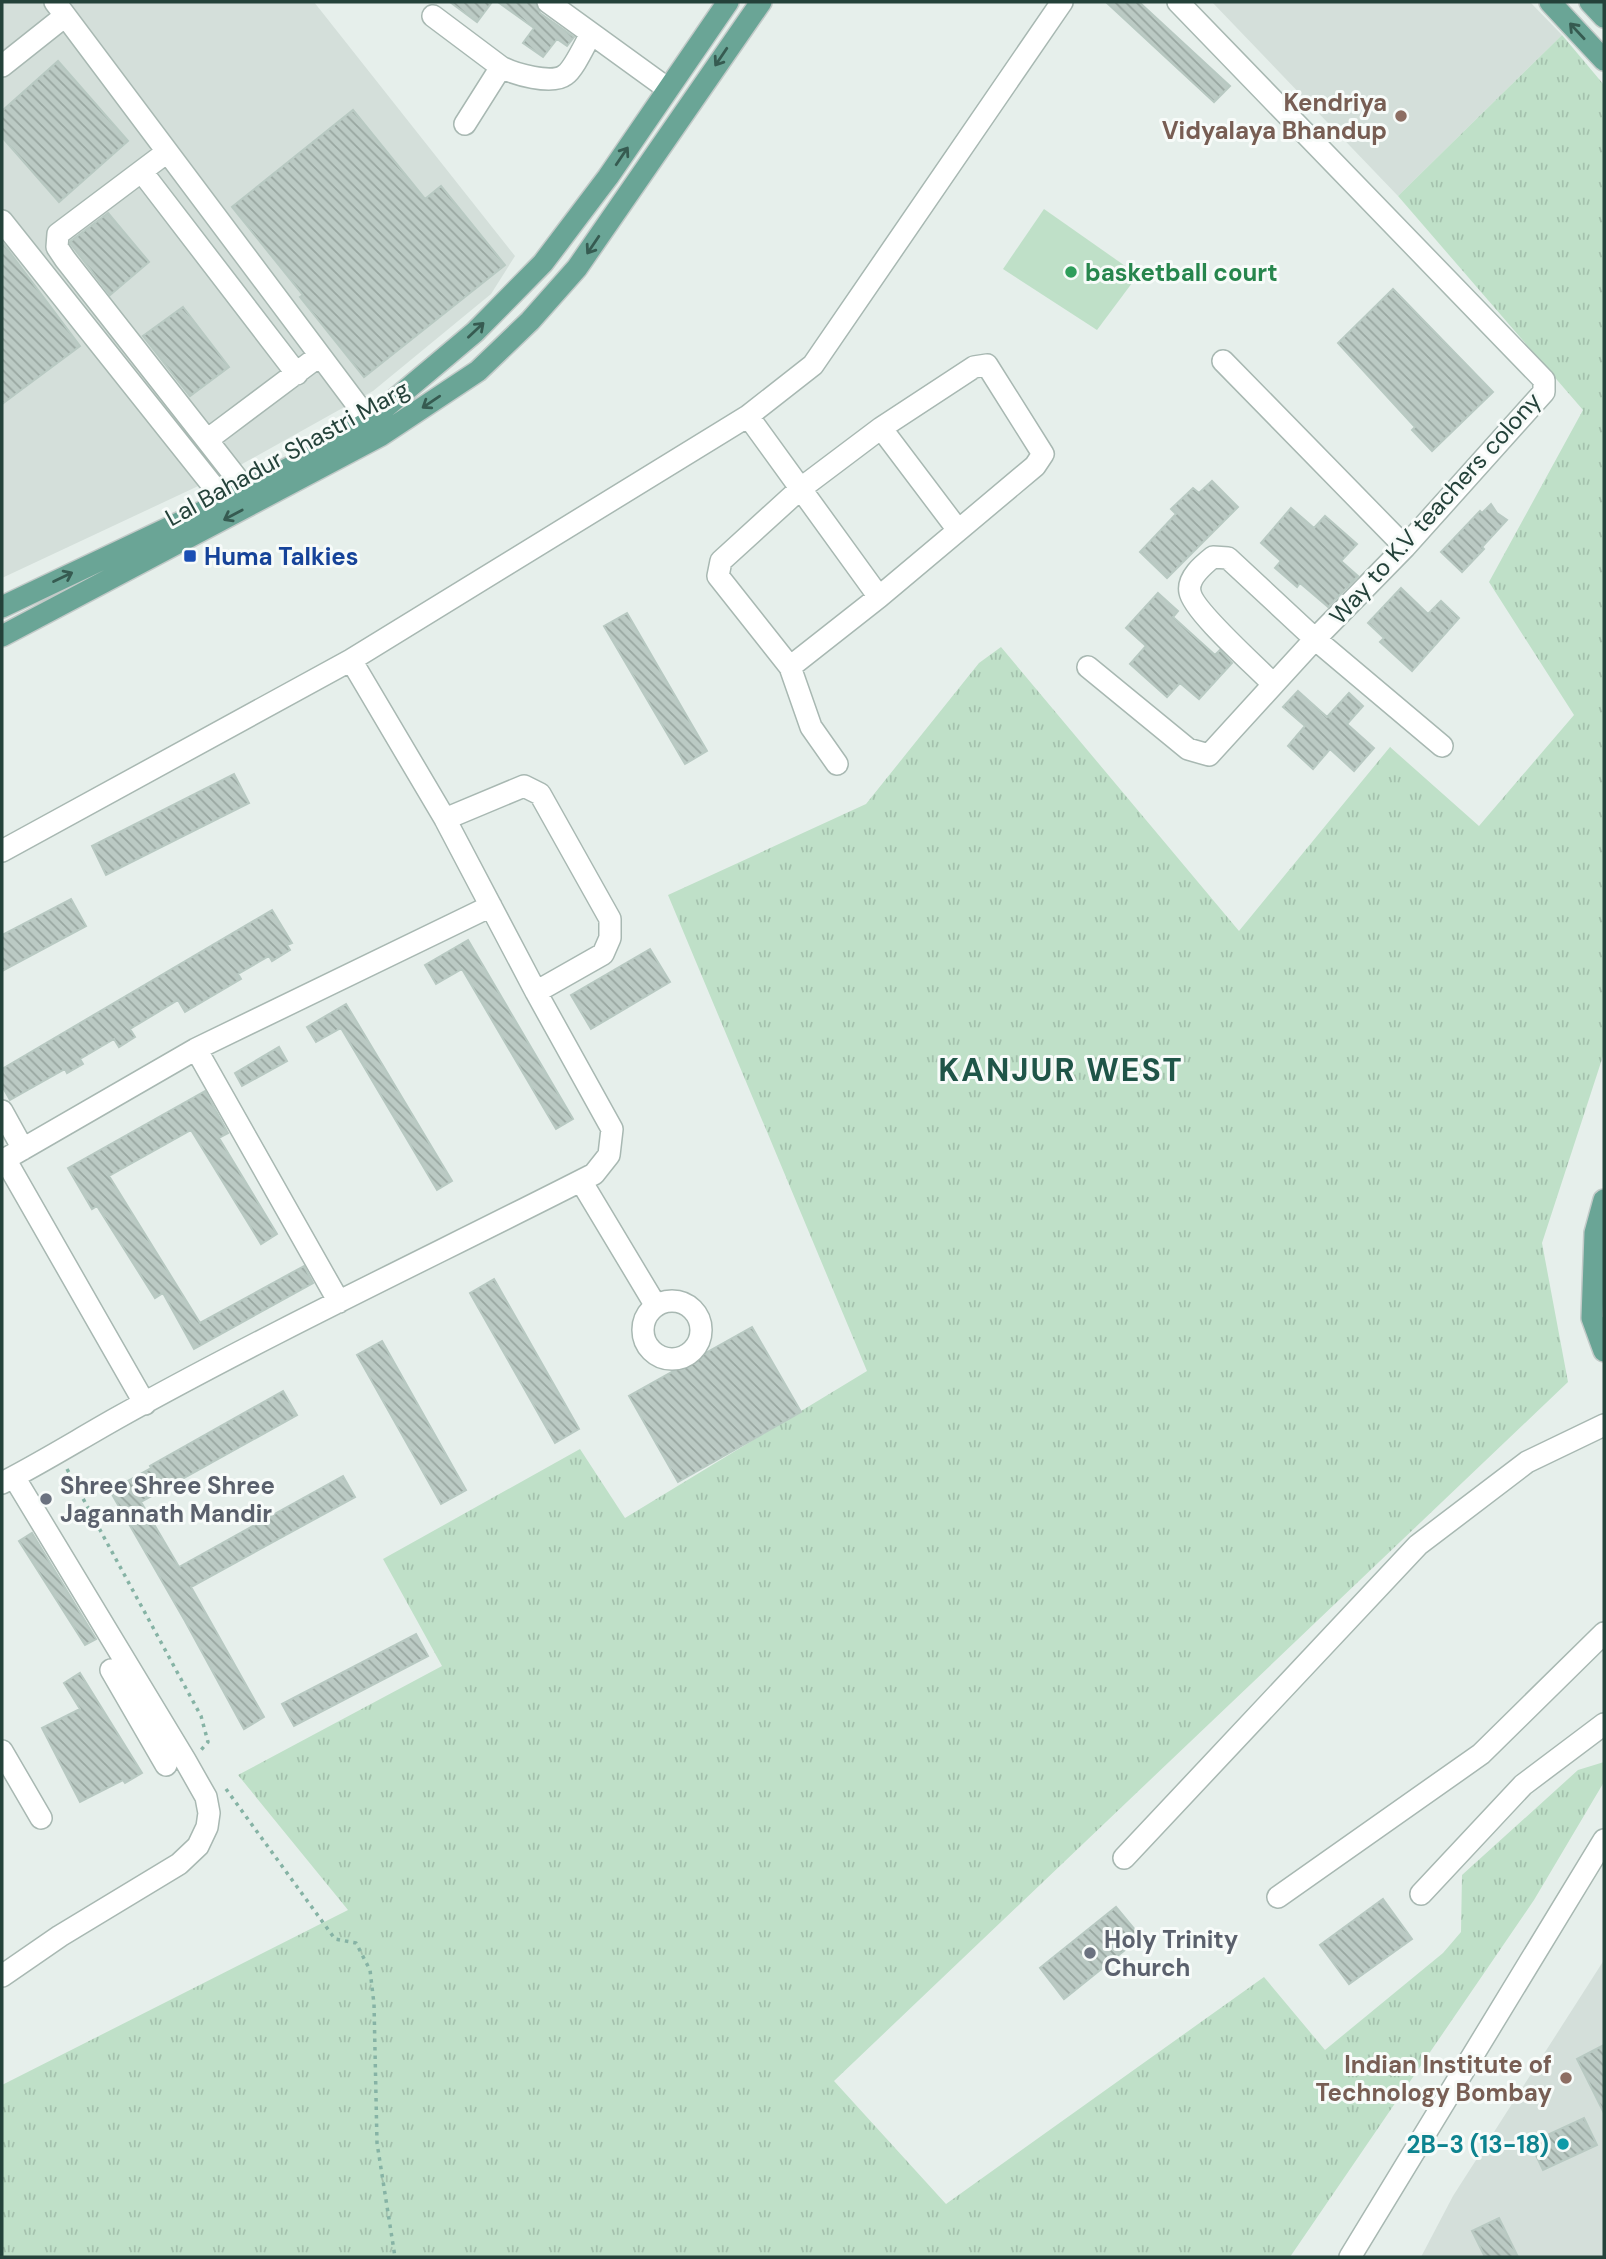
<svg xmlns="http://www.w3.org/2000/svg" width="1606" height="2259" font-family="'DM Sans',sans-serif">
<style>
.built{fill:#d4dfda}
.grass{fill:url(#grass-tufts)}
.garden{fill:#bfe0c8}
.building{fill:url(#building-back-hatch);stroke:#b8c9c2;stroke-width:2}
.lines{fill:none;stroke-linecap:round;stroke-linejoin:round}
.minor-casing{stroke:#a8b8b2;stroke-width:24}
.major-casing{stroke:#c2cac8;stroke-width:24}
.path{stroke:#86b3a5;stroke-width:3.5;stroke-dasharray:3.5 5;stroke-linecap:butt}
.minor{stroke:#fff;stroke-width:21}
.major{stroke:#6aa596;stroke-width:21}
.oneway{stroke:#365b51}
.education-dot{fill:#8d6e63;stroke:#f7fbf9;stroke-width:2.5}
.leisure-dot{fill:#2e9e5b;stroke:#f7fbf9;stroke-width:2.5}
.transit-dot{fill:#1a4fb4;stroke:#f7fbf9;stroke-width:2.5}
.worship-dot{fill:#6b7280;stroke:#f7fbf9;stroke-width:2.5}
.culture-dot{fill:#0f9aa8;stroke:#f7fbf9;stroke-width:2.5}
.labels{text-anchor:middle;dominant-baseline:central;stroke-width:6;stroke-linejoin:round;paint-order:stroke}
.education-label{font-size:24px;font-weight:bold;fill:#785e54;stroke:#f7fbf9;text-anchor:end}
.leisure-label{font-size:24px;font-weight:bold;fill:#27864d;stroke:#f7fbf9;text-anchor:start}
.street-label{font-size:24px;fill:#24423a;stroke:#f7fbf9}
.transit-label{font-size:24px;font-weight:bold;fill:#164399;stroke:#f7fbf9;text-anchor:start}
.worship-label{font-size:24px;font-weight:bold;fill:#5b616d;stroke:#f7fbf9;text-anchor:start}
.culture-label{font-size:24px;font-weight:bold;fill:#0d838f;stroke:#f7fbf9;text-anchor:end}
.district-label{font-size:32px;font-weight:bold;letter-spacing:2px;fill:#1f5548;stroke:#f7fbf9}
</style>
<defs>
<pattern id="grass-tufts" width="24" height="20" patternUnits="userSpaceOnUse" patternTransform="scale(1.75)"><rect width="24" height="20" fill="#bfe0c8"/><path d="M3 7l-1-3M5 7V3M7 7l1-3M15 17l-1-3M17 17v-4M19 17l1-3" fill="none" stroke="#a4c1ad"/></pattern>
<pattern id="building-back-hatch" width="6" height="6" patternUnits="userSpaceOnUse" patternTransform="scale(1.75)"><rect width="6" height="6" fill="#bbcac4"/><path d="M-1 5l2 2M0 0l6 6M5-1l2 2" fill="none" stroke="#98a6a0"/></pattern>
</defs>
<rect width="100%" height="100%" fill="#e6efeb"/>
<path class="built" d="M2 2H314L515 256 491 294 373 391 226 473 2 578Z
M1212 2H1530L1562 35 1398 196Z
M1604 1960V2257H1421L1453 2196Z"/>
<path class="grass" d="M1562 35 1604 85V1053L1542 1243 1568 1382 834 2081 946 2204 1264 1977 1325 2050 1443 1953 1461 1932 1462 1875 1578 1770 1604 1762V1782L1534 1900 1290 2257H2V2085L348 1910 238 1775 442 1666 383 1559 580 1449 625 1518 867 1371 668 895 866 804 979 663 1001 647 1239 931 1390 747 1479 826 1574 715 1489 582 1583 410 1398 196Z"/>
<path class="garden" d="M1044 209 1138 275 1097 330 1003 269Z"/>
<path class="building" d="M450 2H492L477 22Z
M498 2H535L540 13 574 37 567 46 557 39 543 57 523 43 534 28Z
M1106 2H1139L1230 86 1214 102Z
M58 61 128 141 59 202 2 137V111Z
M353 110 425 199 441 186 505 265 364 377 300 297 303 295 232 207Z
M108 213 149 262 110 295 70 243 71 241Z
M2 242 80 346 2 404Z
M1393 289 1493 392 1432 451 1412 430 1415 427 1338 343Z
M183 307 229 367 190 396 143 336Z
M1212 481 1238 507 1167 578 1140 552 1176 514 1171 509 1193 488 1199 493Z
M1491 504 1497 513 1507 520 1482 547 1484 549 1462 572 1441 552 1480 511 1482 513Z
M1291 508 1314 528 1325 516 1357 544 1341 561 1358 576 1328 607 1300 583 1297 587 1275 568 1281 561 1261 543Z
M1401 588 1428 614 1441 601 1459 618 1412 671 1380 642 1384 638 1368 623Z
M1158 593 1178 611 1173 617 1215 655 1220 650 1232 663 1199 699 1180 683 1167 697 1130 664 1146 646 1126 628Z
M627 613 707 751 685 764 604 626Z
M1298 691 1327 717 1349 693 1363 706 1347 724 1374 748 1354 771 1330 749 1313 769 1288 746 1305 726 1283 707Z
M234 774 249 803 106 875 92 846Z
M71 899 86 926 2 971V935Z
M272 910 292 943 287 945 290 950 272 961 269 956 238 974 241 979 185 1012 178 1000 130 1029 135 1037 119 1047 114 1039 80 1059 83 1064 67 1073 65 1069 10 1100 2 1086V1069Z
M468 940 573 1119 556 1129 462 969 436 984 425 965Z
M650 949 670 982 591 1029 571 995Z
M346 1004 452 1181 437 1190 341 1028 316 1042 307 1027Z
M279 1047 287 1061 242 1086 235 1073Z
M205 1091 228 1133 219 1138 277 1234 261 1244 191 1130 109 1176 200 1323 304 1266 313 1283 194 1349 163 1293 155 1298 97 1206 92 1209 68 1168Z
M494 1279 579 1429 555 1443 470 1293Z
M752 1327 801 1412 678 1482 629 1396Z
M382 1341 466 1490 441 1504 357 1355Z
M283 1391 297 1415 141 1502 179 1567 343 1476 355 1497 191 1587 264 1717 244 1729 185 1621 110 1491 151 1468 150 1466Z
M32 1533 96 1639 85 1645 19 1541Z
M416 1634 428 1656 294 1726 282 1704Z
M80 1673 142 1773 125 1783 123 1780 80 1802 42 1728 80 1709 64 1683Z
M1383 1899 1412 1939 1349 1984 1320 1945Z
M1116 1907 1141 1937 1064 1999 1040 1968Z
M1604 2045V2113L1577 2059Z
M1584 2118 1597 2145 1543 2170 1530 2143Z
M1499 2218 1518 2257H1485L1472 2231Z"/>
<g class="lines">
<defs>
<path id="minor" d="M55 2 379 434
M548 2 668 89
M433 16 501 67
M2 66 65 16
M465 124 501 67C514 74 552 85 565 75 574 69 585 44 591 34
M167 152 58 234 57 247 65 259 207 440 319 356
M142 172 297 374
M2 221 225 501
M1223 361 1405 547
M748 416 879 597 790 667 718 576 721 561 800 489 881 428 974 367 987 365 1043 454 1035 466 879 597
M881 428 958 530
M207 440 246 490
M790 667 811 727 837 764
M1088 667 1188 749 1209 755 1315 639 1405 547 1544 392V380L1178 2
M1273 684C1257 667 1193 611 1190 592 1187 578 1203 565 1213 557L1228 558 1315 639 1442 746
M445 819 524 786 540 794 610 919V938L603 954 536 992
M2 851 351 660 748 416 813 365 1062 2
M196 1049 339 1302
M2 1111 23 1149
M5 1159 145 1404
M2 1161 196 1049 491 906
M581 1181 656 1306
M643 1330a29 29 0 1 1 58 0a29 29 0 1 1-58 0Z
M2 1483C41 1463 78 1440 117 1418 273 1331 435 1255 594 1174L609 1155 612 1129 536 992 445 819 351 660
M111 1670 166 1765
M2 1751 41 1818
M1124 1858 1418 1545 1527 1462 1604 1425
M1421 1894 1523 1785 1604 1724
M1278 1897 1481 1754 1604 1633
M2 1976 60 1936 179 1864 198 1846 207 1827 209 1813 206 1797 185 1760 14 1477
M1350 2257 1604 1840"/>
<path id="major" d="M1550 2 1604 60
M1590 2 1604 17
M2 607 225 501 320 452 368 422 475 332 543 263 608 177 728 2
M2 636 380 436 478 371 530 321 577 268 761 2
M1604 1200 1595 1233 1592 1318 1604 1351"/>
</defs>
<use href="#minor" class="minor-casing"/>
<use href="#major" class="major-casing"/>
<path class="path" d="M67 1469 201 1716 208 1742 201 1750
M226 1789 335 1939 356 1943 370 1970 374 2004 377 2143 395 2257"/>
<use href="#minor" class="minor"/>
<use href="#major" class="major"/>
</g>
<defs><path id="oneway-shaft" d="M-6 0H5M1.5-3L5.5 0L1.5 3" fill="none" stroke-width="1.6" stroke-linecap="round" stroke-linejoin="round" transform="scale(1.75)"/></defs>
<g class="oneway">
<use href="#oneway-shaft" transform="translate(1577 31) rotate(-133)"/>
<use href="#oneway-shaft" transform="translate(721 57) rotate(124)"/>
<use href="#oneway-shaft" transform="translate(622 156) rotate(-56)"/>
<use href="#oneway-shaft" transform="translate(593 245) rotate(124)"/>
<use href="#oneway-shaft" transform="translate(476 330) rotate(-43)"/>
<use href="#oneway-shaft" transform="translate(431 402) rotate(146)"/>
<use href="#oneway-shaft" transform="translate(233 515) rotate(152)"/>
<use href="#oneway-shaft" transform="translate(63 577) rotate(-26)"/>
</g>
<g class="education-dot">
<circle cx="1401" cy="116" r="7"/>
<circle cx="1566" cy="2078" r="7"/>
</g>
<circle class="leisure-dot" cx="1071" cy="272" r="7"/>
<rect class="transit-dot" x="183" y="549" width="14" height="14" rx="3.5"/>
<g class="worship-dot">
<circle cx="46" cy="1499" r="7"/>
<circle cx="1090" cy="1953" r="7"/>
</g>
<circle class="culture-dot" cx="1563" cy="2144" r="7"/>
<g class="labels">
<g class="education-label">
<text x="1387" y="102">Kendriya<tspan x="1387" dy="28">Vidyalaya Bhandup</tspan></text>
<text x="1552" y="2064">Indian Institute of<tspan x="1552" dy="28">Technology Bombay</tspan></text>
</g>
<g class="leisure-label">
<text x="1085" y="272">basketball court</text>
</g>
<g class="street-label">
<text transform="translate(287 453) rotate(-29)">Lal Bahadur Shastri Marg</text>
<text transform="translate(1435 508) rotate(-48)">Way to K.V teachers colony</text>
</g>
<g class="transit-label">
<text x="204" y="556">Huma Talkies</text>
</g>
<g class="worship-label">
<text x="60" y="1485">Shree Shree Shree<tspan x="60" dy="28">Jagannath Mandir</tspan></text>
<text x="1104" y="1939">Holy Trinity<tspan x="1104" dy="28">Church</tspan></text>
</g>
<g class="culture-label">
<text x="1549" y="2144">2B-3 (13-18)</text>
</g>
<g class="district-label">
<text x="1061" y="1070">KANJUR WEST</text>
</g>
</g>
<rect width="1606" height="2259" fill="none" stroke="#24423a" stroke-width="7"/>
</svg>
